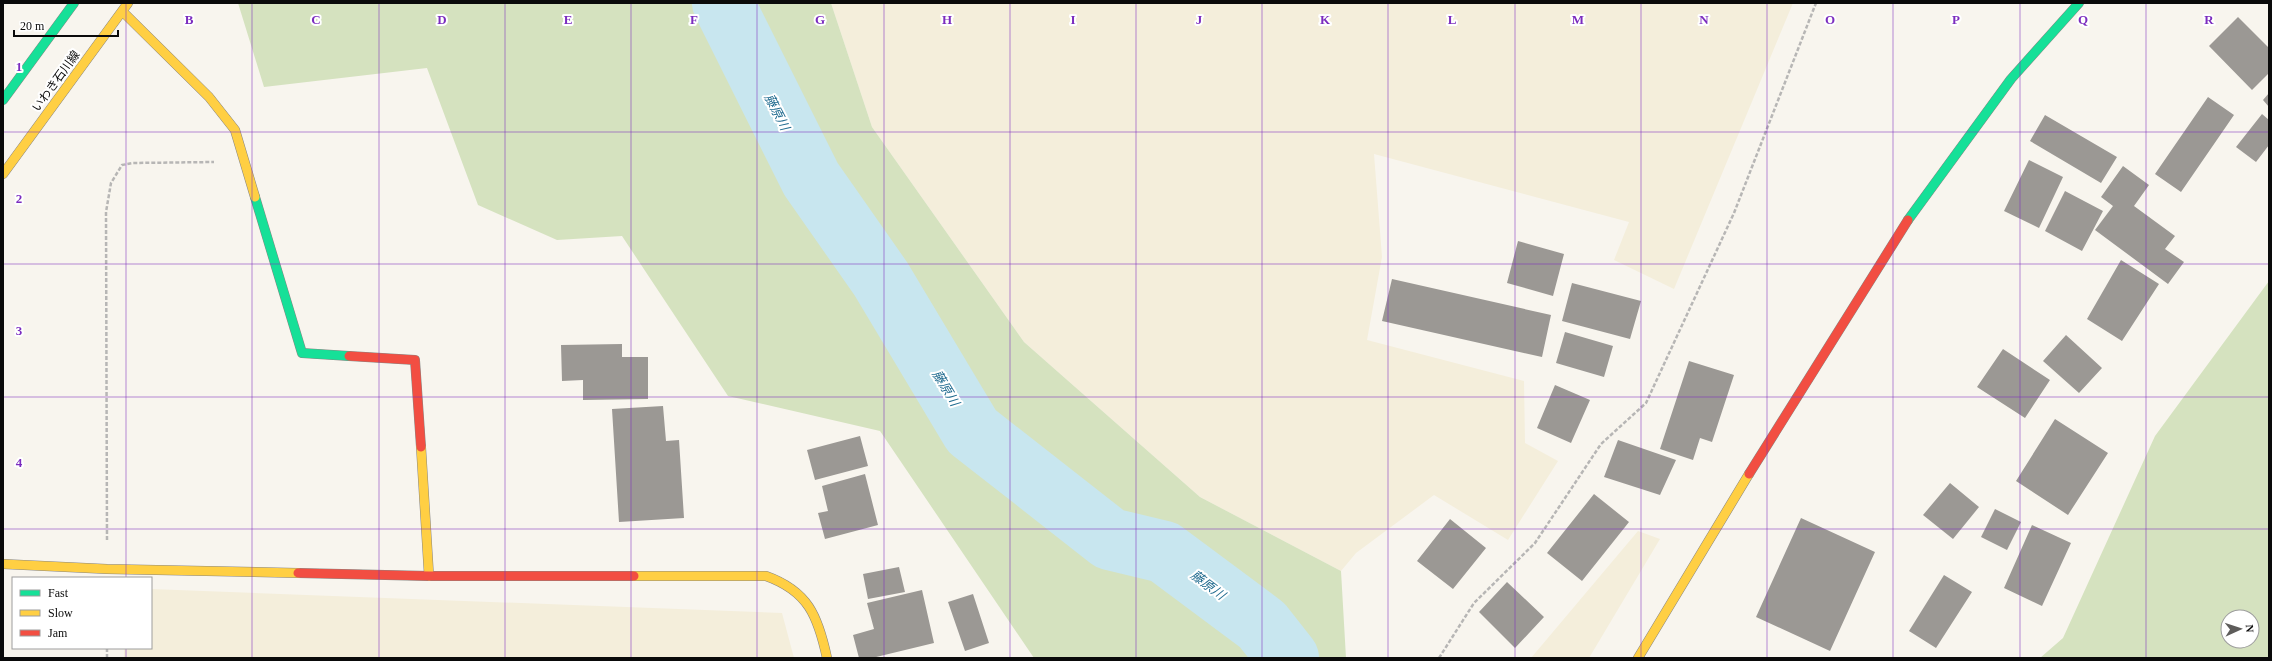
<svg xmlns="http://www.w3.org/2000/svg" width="2272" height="661" font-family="'Times New Roman','Noto Sans JP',serif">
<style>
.farmland{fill:#f4eedb}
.forest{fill:#d5e2bf;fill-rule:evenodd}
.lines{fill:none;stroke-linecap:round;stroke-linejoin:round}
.river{stroke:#c8e6ef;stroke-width:62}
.building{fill:#9b9894}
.fast-casing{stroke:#888683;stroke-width:10}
.slow-casing{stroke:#888683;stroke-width:10}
.jam-casing{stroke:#888683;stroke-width:10}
.path{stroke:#b7b6b5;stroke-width:2.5;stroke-dasharray:4 2;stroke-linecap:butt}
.fast{stroke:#16e098;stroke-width:9}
.slow{stroke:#ffcf43;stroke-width:9}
.jam{stroke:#f24e42;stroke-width:9}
.grid{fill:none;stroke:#7b2cbf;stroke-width:1;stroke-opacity:0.55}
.labels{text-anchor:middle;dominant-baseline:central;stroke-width:4;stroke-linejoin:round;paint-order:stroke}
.street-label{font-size:12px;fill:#0a0a0a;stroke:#fff}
.water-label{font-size:13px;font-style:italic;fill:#206b8f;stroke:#fff}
.grid-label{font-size:13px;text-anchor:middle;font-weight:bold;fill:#7b2cbf;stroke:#fff;stroke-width:4;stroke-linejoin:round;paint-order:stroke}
</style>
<rect width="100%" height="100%" fill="#f8f5ee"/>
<path class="farmland" d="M831 3H1793L1674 289 1614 260 1629 222 1374 154 1382 257 1367 340 1524 381 1525 443 1558 461 1508 540 1434 495 1356 553 1341 571 1200 497 1024 342 872 127Z
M1638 531 1660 539 1589 658H1531Z
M151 589 782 613 794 658H124V648H151Z"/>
<path class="forest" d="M238 3H831L872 127 1024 342 1200 497 1341 571 1346 658H1034L880 431 728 396 622 236 557 240 478 205 427 68 264 87Z
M2269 281V658H2040L2063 638 2155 436ZM2228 617H2252V641H2228Z"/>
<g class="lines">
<path class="river" d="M723 3 811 179 881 279 972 431 1110 539 1164 552 1262 625 1288 658"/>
</g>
<path class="building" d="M2238 17 2269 48V73L2252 90 2209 46Z
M2269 93V107L2263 100Z
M2208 97 2234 115 2181 192 2155 174Z
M2262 114 2269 120V145L2256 162 2236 147Z
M2045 115 2117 157 2101 183 2030 141Z
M2029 160 2063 177 2039 228 2004 211Z
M2123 166 2149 185 2134 206 2175 236 2165 249 2184 262 2168 284 2095 230 2113 206 2101 197Z
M2065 191 2103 211 2082 251 2045 231Z
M1518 241 1564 254 1553 296 1507 283Z
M2121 260 2159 284 2122 341 2087 319Z
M1392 279 1551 315 1542 357 1382 321Z
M1572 283 1641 301 1630 339 1562 321Z
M1565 332 1613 346 1604 377 1556 363Z
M2066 335 2102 368 2079 393 2043 361Z
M622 344V357H648V399L583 400V380L562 381 561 345Z
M2003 349 2050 380 2025 418 1977 387Z
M1689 361 1734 375 1712 442 1700 438 1693 460 1660 449Z
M1555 385 1590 400 1571 443 1537 428Z
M663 406 666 441 679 440 684 518 619 522 612 409Z
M2055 419 2108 453 2068 515 2016 481Z
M860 436 868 466 815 480 807 450Z
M1618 440 1676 460 1660 495 1604 477Z
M865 474 878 525 825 539 818 513 828 511 822 486Z
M1950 483 1979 507 1953 539 1923 515Z
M1594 494 1629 522 1582 581 1547 553Z
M1995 509 2021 522 2007 550 1981 537Z
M1801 518 1875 552 1830 651 1756 617Z
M1450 519 1486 548 1453 589 1417 561Z
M2032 525 2071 543 2042 606 2004 588Z
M899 567 905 592 868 599 863 574Z
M1944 575 1972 592 1936 648 1909 631Z
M1507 582 1544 617 1515 648 1479 612Z
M922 590 934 643 872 658H859L853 635 874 629 867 603Z
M973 594 989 643 965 651 948 602Z"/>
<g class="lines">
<defs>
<path id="fast" d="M3 100 74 3
M255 197 302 353 349 356
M1908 220 2011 79 2079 3"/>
<path id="slow" d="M122 11 209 97 235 130 255 197
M3 174 128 3
M421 447 429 576
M3 564 107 569 298 573
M634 576H766C808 591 818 616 827 658
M1638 658 1749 474"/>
<path id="jam" d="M349 356 415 360 421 447
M1749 474 1908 220
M298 573 429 576H634"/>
</defs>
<use href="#fast" class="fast-casing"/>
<use href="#slow" class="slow-casing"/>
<use href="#jam" class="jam-casing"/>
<path class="path" d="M107 540 106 212 111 183 122 165 133 163 214 162
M107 648V658
M1439 658 1474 603 1535 543 1601 444 1646 403 1734 213 1816 3"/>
<use href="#fast" class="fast"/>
<use href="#slow" class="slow"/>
<use href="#jam" class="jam"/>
</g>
<path class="grid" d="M126 3V578M252 3V658M379 3V658M505 3V658M631 3V658M757 3V658M884 3V658M1010 3V658M1136 3V658M1262 3V658M1388 3V658M1515 3V658M1641 3V658M1767 3V658M1893 3V658M2020 3V658M2146 3V658M3 132H2269M3 264H2269M3 397H2269M3 529H2269M126 648V658"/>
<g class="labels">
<g class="street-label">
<text transform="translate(56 81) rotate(-54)">いわき石川線</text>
</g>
<g class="water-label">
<text transform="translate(777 112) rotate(63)">藤原川</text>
<text transform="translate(946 388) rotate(59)">藤原川</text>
<text transform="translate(1208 585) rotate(37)">藤原川</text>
</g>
</g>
<g class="grid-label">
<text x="189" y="24">B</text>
<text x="316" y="24">C</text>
<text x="442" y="24">D</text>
<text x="568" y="24">E</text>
<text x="694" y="24">F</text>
<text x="820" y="24">G</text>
<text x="947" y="24">H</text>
<text x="1073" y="24">I</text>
<text x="1199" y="24">J</text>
<text x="1325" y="24">K</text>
<text x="1452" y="24">L</text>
<text x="1578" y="24">M</text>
<text x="1704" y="24">N</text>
<text x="1830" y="24">O</text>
<text x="1956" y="24">P</text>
<text x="2083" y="24">Q</text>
<text x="2209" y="24">R</text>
<text x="19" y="71">1</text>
<text x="19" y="203">2</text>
<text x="19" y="335">3</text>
<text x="19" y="467">4</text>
</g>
<rect width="2272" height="661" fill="none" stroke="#0a0a0a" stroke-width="8"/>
<rect x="12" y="577" width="140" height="72" fill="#ffffff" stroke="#9d9d9d"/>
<rect x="20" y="590" width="20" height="6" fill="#16e098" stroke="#9d9d9d"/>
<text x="48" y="597" font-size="12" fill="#0a0a0a">Fast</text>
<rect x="20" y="610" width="20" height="6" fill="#ffcf43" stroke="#9d9d9d"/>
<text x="48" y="617" font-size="12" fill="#0a0a0a">Slow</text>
<rect x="20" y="630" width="20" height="6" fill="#f24e42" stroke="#9d9d9d"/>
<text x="48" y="637" font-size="12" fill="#0a0a0a">Jam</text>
<g transform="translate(2240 629) rotate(87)"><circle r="19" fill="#ffffff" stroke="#9d9d9d"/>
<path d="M0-3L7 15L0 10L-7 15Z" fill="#5d5c5a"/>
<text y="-6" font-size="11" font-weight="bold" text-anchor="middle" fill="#0a0a0a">N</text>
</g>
<path d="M14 30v6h104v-6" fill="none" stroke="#0a0a0a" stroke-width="2"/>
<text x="20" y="30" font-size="12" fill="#0a0a0a" stroke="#ffffff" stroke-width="3" paint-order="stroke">20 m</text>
</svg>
